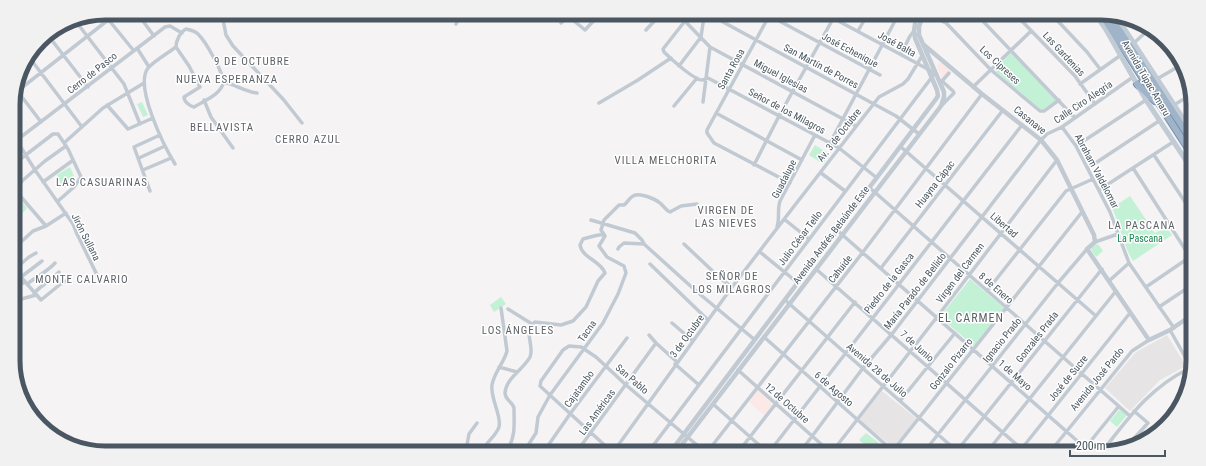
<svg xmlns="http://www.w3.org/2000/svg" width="1206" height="466" font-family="'Roboto Condensed',sans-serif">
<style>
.education{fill:#e6e4e5}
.medical{fill:#fce8e6}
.green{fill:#c3f1d5}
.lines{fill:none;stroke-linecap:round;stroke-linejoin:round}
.trunk-casing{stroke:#7690ad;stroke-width:8}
.minor{stroke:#c1cad2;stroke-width:3.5}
.tertiary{stroke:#c1cad2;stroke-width:4.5}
.secondary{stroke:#c1cbd6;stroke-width:5}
.trunk{stroke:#9fb4c9;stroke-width:6}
.labels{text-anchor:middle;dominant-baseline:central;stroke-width:3;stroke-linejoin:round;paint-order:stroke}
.street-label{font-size:10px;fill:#4a5661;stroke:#fff}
.park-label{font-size:10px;fill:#17864f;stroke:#fff}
.neighbourhood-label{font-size:11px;letter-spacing:1px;fill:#5f6368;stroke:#fff}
.quarter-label{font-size:12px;letter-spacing:1px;fill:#5f6368;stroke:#fff}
.rim{fill:none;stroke:#4a5661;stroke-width:5}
</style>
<rect width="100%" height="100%" fill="#f5f3f3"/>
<path class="education" d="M1167 335 1186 366 1160 380 1130 411 1105 388 1136 352Z
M882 391 917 419 894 448 859 420Z"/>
<path class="medical" d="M939 63H942L950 70 942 78 937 66Z
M757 391H759L771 403 772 405 764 415 749 402Z"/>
<path class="green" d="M1011 53 1056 100 1043 109H1040L994 70Z
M142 102 148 115 143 117 137 104Z
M815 145 829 154 823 164 809 155Z
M70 167 74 176 61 184 57 175Z
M16 194 27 208 14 223V198Z
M1130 196 1155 233 1166 226 1172 235 1133 261C1123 245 1120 225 1112 208Z
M1098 244 1103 251 1096 257 1091 250 1092 247Z
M970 279 1004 308 974 346 940 317Z
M501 297 506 304 494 312 490 305Z
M1120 409 1127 415 1117 427 1110 421Z
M866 433 879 443 872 451 859 440Z"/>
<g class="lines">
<defs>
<path id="trunk" d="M1104 18 1191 153
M1111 18 1192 141
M1137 84 1155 101"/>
</defs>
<use href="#trunk" class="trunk-casing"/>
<path class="minor" d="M103 13 134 51
M137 13 154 36
M222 14 226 35 233 46 283 99 302 123
M568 16 585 30 599 15
M680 16 710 47 856 126
M712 16 896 116 919 134
M769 16 707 130V133L714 143 790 183
M770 16 880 75
M934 17 946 23 951 28 991 70 1040 111H1044L1059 100
M979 17 1075 118
M1018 17 1075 76 1095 104
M1055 18 1087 52 1100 69
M74 19 124 84 140 124
M626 19 629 16
M685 21 663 49 664 52C670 58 694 80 702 80 704 80 706 79 708 78L830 143 839 148 877 178
M561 23 569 16
M946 23 949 17
M456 24 461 15
M186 29C191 30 195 31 198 34 207 43 220 68 224 81 221 95 205 100 194 107 190 106 184 102 184 97L200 87 189 66 176 47C176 41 180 32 186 29Z
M646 30 659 16
M858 31 866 17
M47 34 88 87
M1134 43 1148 30
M137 48 149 67
M901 54 910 36 914 31
M29 57 82 127
M679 66 701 37 704 16
M1157 79 1181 65
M942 81 949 73
M223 82C235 84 245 92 257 93
M940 82 942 81 953 91 954 93 942 105
M1080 84 1121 55
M973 87 1031 31
M16 89 41 122
M15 93 117 13
M204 100 211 117 233 148
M703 102 710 47
M599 103 638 80 671 58
M107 105 128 129 153 118
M1174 105 1192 94
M674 106 697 78
M716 113 802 160
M1062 127 1076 146 1110 212 1129 263 1174 328
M13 135 18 140
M17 141 35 170 73 224 77 234 100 281
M13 143 165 27 170 26 182 33
M64 143 103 108 144 83
M830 143 896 19
M1076 146 1146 100
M901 147 1096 316
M1154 155 1191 211
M139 158 165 146
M14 164 53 134H58L68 149 81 177 74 187 58 201
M175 164C164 146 134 86 148 68 154 61 168 53 176 47
M754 165 779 116 834 17
M1088 168 1159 121
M1133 168 1190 257
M143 170 171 158
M821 173 845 191
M43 182 72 161
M870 188 1130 416
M1099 190 1173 142
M16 191 46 226
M150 191 134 147 160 135
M14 196 22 181 45 161 66 146
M784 219 809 239
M591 220 635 233 642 240 644 244 696 291 755 340
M777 227C780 218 777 210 780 201L815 135
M838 231 1091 453
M14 237 21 242 33 231 46 226 66 213
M1095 242 1118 234
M684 244 721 279 732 287
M618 249 619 247 624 243 644 244
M760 252 798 283
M650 264 708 320
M881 268 1003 110
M14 269 41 300 63 282 67 281
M15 269 29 257 36 253
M816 269 1025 452
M21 277 42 261
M1109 281 1129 263
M27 284C36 277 47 272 55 263
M1146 287 1190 257
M14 288 25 282
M987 291 1066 191 1093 179
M34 293C42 285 51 280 59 272
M785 300 958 452
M14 301 36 295
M1159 307 1189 287
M508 309 532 324
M672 323 693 341
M1170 330 1188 362
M649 335 656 343 677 362
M764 337 894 452
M675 364 699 385
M499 367 517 372
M738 370 830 452
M900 401 955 333
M713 404 766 451
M1128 445 1148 423 1134 411
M466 450 469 434 477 423
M483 450C487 441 496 436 499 427 502 416 490 398 492 385 494 372 504 363 507 351L501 308
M507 450C516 437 514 423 514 408 513 402 505 400 505 393 506 378 523 370 530 357 535 346 522 330 535 322L561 325 573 321 586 307 598 281 605 273C601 261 582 258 580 245L583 239 594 236 604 234
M525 450 536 433 538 417 550 395 603 323 618 294 626 273 624 266 607 257 599 246 605 236 601 230 604 220 619 205H624C628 202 629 198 633 196 640 192 655 199 660 203 664 206 665 210 670 212L681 206 697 204
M545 450 570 414 627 338
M578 450 656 343
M611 451 540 386 541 381 563 350 569 346 581 347 596 357 626 385 704 451
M614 451 732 287 795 205 879 97 903 84 908 79 922 56
M649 451 935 73 831 17
M708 451 863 252 982 94
M739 451 855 302
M770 451 1022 125
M801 451 863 368 892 334 1041 140 1047 134 1062 127 1133 77
M832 452 937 317 1057 160
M892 452 1082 212
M924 452 1058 283 1087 249
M956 452 1102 269
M987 452 1116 291
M1019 452 1130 313
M1049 453 1132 351 1149 340
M1081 453 1119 406
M1101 453C1128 419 1148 389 1188 369"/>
<path class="tertiary" d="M924 45 982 94 1041 140 1057 160 1094 235 1095 242 1087 249 1149 340 1170 330 1189 317
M671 451 936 99 938 96 937 90 915 38 914 31 916 17
M677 451 941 106 944 97V92L919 35V27L922 17"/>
<path class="secondary" d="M1098 18 1105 28 1146 100 1191 168
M1116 18 1124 28 1192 132"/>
<use href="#trunk" class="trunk"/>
</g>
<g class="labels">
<g class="street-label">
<text transform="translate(897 44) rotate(29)">José Balta</text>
<text transform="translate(850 50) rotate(28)">José Echenique</text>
<text transform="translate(1064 54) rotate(47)">Las Gardenias</text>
<text transform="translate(1000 65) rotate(43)">Los Cipreses</text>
<text transform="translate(821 66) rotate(28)">San Martín de Porres</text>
<text transform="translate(731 69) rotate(-61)">Santa Rosa</text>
<text transform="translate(92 73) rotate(-38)">Cerro de Pasco</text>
<text transform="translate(781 76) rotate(28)">Miguel Iglesias</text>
<text transform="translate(1146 78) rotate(60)">Avenida Túpac Amaru</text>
<text transform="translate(1083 102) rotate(-34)">Calle Ciro Alegría</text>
<text transform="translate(787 111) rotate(28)">Señor de los Milagros</text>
<text transform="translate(1030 120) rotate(39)">Casanave</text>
<text transform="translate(839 135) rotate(-52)">Av. 3 de Octubre</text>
<text transform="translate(1097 171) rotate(62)">Abraham Valdelomar</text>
<text transform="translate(784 179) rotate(-63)">Guadalupe</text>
<text transform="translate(935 184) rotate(-52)">Huayna Cápac</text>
<text transform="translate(1004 225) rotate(41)">Libertad</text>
<text transform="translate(831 235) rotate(-53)">Avenida Andrés Belaúnde Este</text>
<text transform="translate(86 237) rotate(63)">Jirón Sullana</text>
<text transform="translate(800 238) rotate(-53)">Julio César Tello</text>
<text transform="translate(840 269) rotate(-52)">Cahuide</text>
<text transform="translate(960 273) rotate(-53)">Virgen del Carmen</text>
<text transform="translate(889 283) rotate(-52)">Piedro de la Gasca</text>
<text transform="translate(996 288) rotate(41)">8 de Enero</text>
<text transform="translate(915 291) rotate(-52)">María Parado de Bellido</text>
<text transform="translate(587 331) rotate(-55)">Tacna</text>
<text transform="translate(687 336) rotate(-54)">3 de Octubre</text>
<text transform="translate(1037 337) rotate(-52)">Gonzales Prada</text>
<text transform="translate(1002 340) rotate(-51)">Ignacio Prado</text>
<text transform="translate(917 346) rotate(42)">7 de Junio</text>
<text transform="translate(951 364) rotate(-52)">Gonzalo Pizarro</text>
<text transform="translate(877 370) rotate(41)">Avenida 28 de Julio</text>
<text transform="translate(1015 375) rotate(41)">1 de Mayo</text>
<text transform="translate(1068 378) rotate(-51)">José de Sucre</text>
<text transform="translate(632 379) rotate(41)">San Pablo</text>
<text transform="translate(1097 379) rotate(-51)">Avenida José Pardo</text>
<text transform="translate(579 389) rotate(-54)">Cajatambo</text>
<text transform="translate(834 389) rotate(41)">6 de Agosto</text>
<text transform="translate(787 403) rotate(41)">12 de Octubre</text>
<text transform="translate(597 412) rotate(-54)">Las Américas</text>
</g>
<g class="park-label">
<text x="1140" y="238">La Pascana</text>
</g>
<g class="neighbourhood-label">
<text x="252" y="61">9 DE OCTUBRE</text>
<text x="227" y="79">NUEVA ESPERANZA</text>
<text x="222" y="127">BELLAVISTA</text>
<text x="308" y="139">CERRO AZUL</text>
<text x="666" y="160">VILLA MELCHORITA</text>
<text x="102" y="182">LAS CASUARINAS</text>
<text x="726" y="210">VIRGEN DE<tspan x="726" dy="13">LAS NIEVES</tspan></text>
<text x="1142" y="225">LA PASCANA</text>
<text x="732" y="276">SEÑOR DE<tspan x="732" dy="13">LOS MILAGROS</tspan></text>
<text x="82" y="279">MONTE CALVARIO</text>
<text x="518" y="330">LOS ÁNGELES</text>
</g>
<g class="quarter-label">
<text x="971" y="318">EL CARMEN</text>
</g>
</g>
<path d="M0 0H1206V466H0ZM105 20H1101A85 85 0 0 1 1186 105V361A85 85 0 0 1 1101 446H105A85 85 0 0 1 20 361V105A85 85 0 0 1 105 20Z" fill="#f1f1f2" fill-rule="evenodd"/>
<path class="rim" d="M105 20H1101A85 85 0 0 1 1186 105V361A85 85 0 0 1 1101 446H105A85 85 0 0 1 20 361V105A85 85 0 0 1 105 20Z"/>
<path d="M1070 450v6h95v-6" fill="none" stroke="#4a5661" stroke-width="2"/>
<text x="1076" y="450" font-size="12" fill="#4a5661" stroke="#ffffff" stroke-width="3" paint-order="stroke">200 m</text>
</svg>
